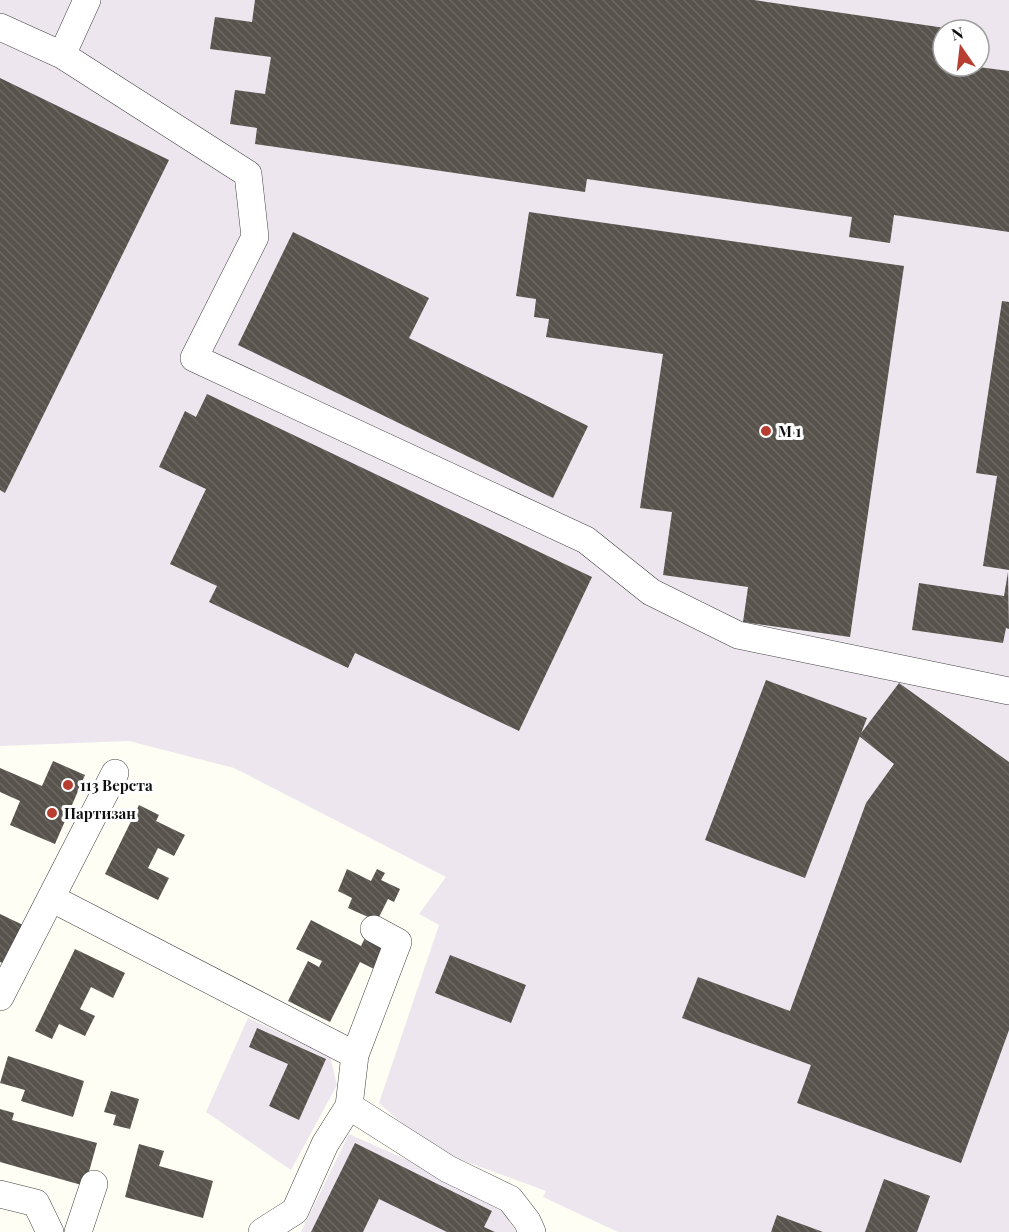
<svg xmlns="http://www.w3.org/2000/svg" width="1009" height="1232" font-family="'Playfair Display',serif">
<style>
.industrial{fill:#eee6ee;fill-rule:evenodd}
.building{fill:url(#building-back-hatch)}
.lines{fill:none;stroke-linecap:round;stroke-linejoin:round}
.minor-casing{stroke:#434343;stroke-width:28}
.minor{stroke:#fff;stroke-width:27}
.poi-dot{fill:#b83e31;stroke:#fff;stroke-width:2}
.labels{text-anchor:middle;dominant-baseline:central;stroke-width:6;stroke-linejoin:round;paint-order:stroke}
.poi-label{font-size:15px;font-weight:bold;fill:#101010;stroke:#fff;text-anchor:start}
</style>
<defs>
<pattern id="building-back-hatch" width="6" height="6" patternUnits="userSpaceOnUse" patternTransform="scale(1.5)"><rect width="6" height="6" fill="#59534d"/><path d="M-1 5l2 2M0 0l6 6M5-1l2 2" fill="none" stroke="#6c6762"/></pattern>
</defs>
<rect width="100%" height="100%" fill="#fefef5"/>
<path class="industrial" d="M0 0H1009V1232H618L543 1197 546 1191 431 1149 379 1103 439 925 419 914 446 877 234 768 129 741 0 746ZM943 30H979V66H943Z
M248 1018 330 1056 337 1085 291 1170 206 1112Z
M349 1134 495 1199 516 1232H301Z"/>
<path class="building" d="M255 0H754L952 29 943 30V66H971L1009 71V232L894 215 890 243 849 237 852 217 587 179 585 192 255 144 257 128 230 124 235 90 265 94 271 57 210 49 215 17 252 22Z
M0 78 169 160 5 493 0 490Z
M529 212 904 266 850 637 743 622 748 587 663 575 672 512 640 508 663 354 546 337 549 319 534 317 536 299 516 296Z
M293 232 429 298 409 338 588 426 553 498 238 345Z
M1002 301 1009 302V570L983 566 997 476 976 473Z
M207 394 592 577 519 731 355 653 348 668 209 602 217 586 170 564 206 489 159 467 185 411 196 417Z
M1008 572 1009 629 1006 628 1003 643 912 630 919 583 1004 596Z
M766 680 867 718 805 878 705 840Z
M899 683 1009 762V1030L961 1163 797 1103 811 1065 682 1018 698 977 790 1011 866 803 894 764 859 736Z
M53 761 85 775 55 844 10 825 20 801 0 792V768L42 786Z
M139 805 159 815 156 821 185 835 174 856 158 848 148 868 169 878 158 900 105 874Z
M347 869 371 881 377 869 385 873 381 880 400 889 394 902 388 899 377 921 348 908 352 898 338 891Z
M0 914 23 925 5 964 0 962Z
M311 920 361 946 366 936 387 946 376 970 360 962 330 1022 288 1001 308 961 319 967 322 961 296 949Z
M75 949 125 973 113 998 91 987 80 1009 95 1016 85 1036 59 1024 52 1039 35 1031Z
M450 955 526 985 511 1023 435 993Z
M257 1028 326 1059 299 1120 269 1106 288 1064 249 1047Z
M8 1056 84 1081 73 1117 21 1101 25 1090 0 1083Z
M111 1091 139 1099 130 1129 113 1125 116 1115 104 1112Z
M0 1109 14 1113 12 1120 97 1143 85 1186 0 1162Z
M355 1143 492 1211 484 1227 495 1232H447L379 1199 363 1232H311Z
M139 1144 164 1151 159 1166 213 1181 203 1218 125 1197Z
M884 1179 930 1196 917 1232H865Z
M777 1215 823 1232H771Z"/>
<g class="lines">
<defs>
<path id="minor" d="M0 27 62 55 248 174 255 237 194 358 586 540 651 592 738 635 1009 691
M62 55 87 0
M51 898 355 1055
M0 997 115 773
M349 1106 355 1055 398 942 374 929
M0 1194 36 1203 50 1232
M78 1232 94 1184
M262 1232 295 1211 325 1144 349 1106 448 1169 510 1199 527 1221 532 1232"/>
</defs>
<use href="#minor" class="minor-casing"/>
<use href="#minor" class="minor"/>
</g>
<g class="poi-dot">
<circle cx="766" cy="431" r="6"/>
<circle cx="68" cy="785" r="6"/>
<circle cx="52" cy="813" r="6"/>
</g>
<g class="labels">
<g class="poi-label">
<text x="778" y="431">M 1</text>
<text x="80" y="785">113 Верста</text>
<text x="64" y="813">Партизан</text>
</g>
</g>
<g transform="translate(961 48) rotate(346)"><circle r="28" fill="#ffffff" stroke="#9f9f9f" stroke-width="1.5"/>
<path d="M0-4.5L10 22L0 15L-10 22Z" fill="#b83e31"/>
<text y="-9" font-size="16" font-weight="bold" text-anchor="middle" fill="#101010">N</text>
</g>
</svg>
